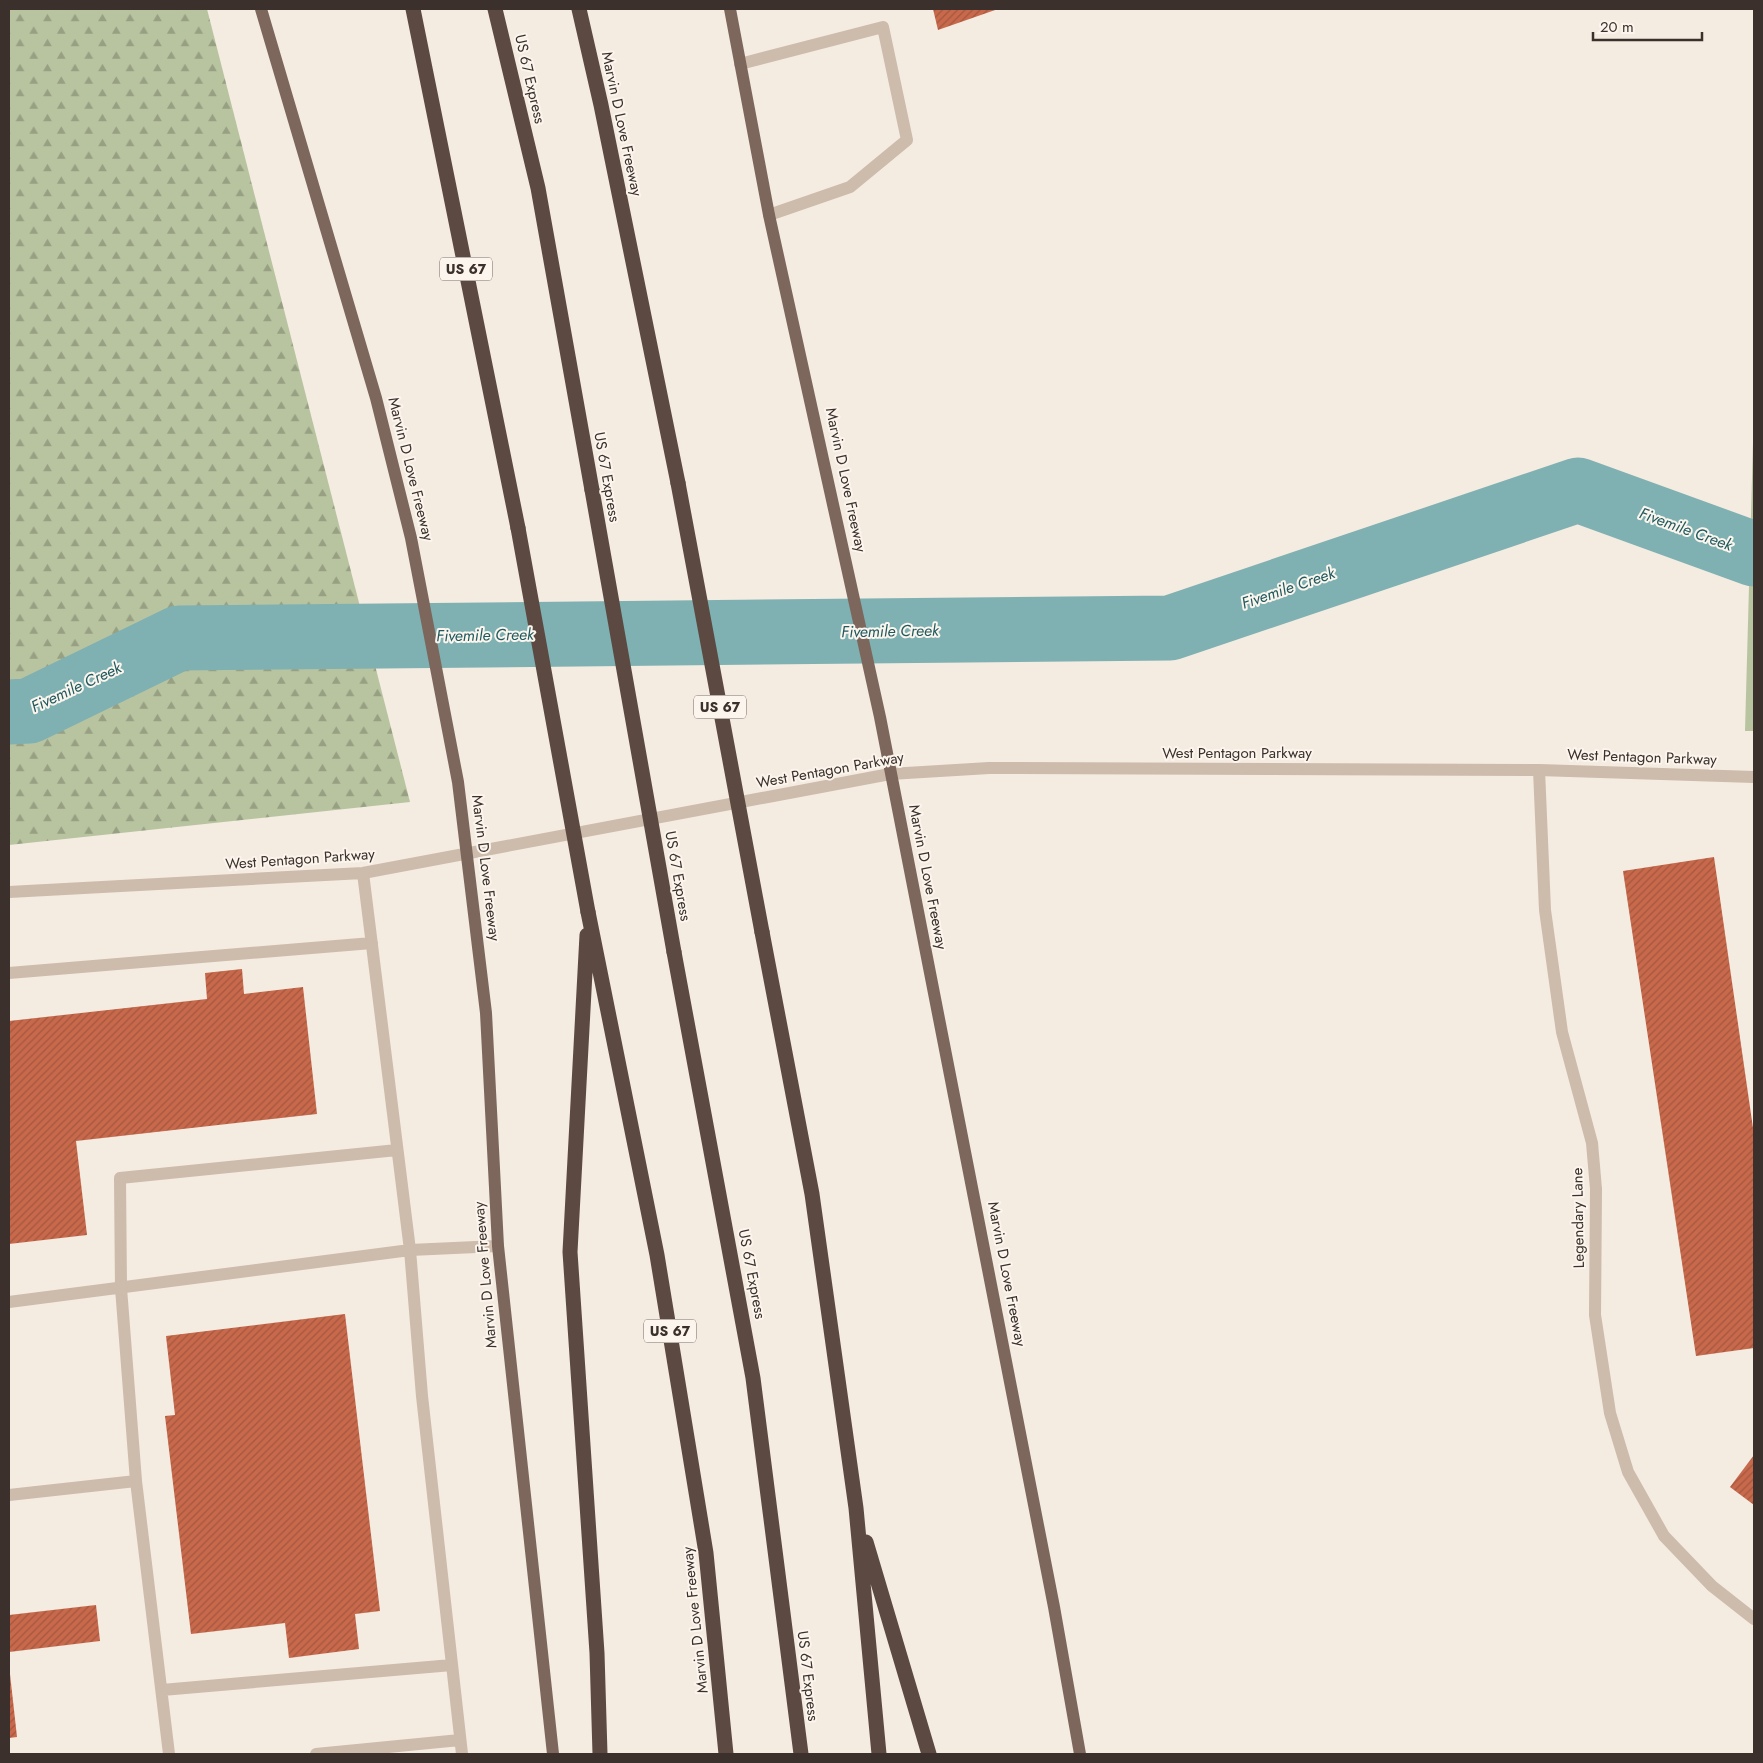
<svg xmlns="http://www.w3.org/2000/svg" width="1763" height="1763" font-family="Jost,sans-serif">
<style>
.green{fill:#b8c4a0}
.forest{fill:url(#forest-firs)}
.lines{fill:none;stroke-linecap:round;stroke-linejoin:round}
.river{stroke:#7fb0b2;stroke-width:65}
.building{fill:url(#building-hatch)}
.minor{stroke:#cdbbac;stroke-width:12}
.major{stroke:#7d675c;stroke-width:12}
.highway{stroke:#5c4a42;stroke-width:15}
.highway-bridge{stroke:#5c4a42;stroke-width:15}
.labels{text-anchor:middle;dominant-baseline:central;stroke-width:4;stroke-linejoin:round;paint-order:stroke}
.shield{fill:#fbf5ee;stroke:#756b66;stroke-width:1}
.shield-label{font-size:14px;font-weight:bold;fill:#3b302b}
.street-label{font-size:15px;fill:#3b302b;stroke:#fbf5ee}
.water-label{font-size:16px;font-style:italic;fill:#1f5a5e;stroke:#fbf5ee}
</style>
<defs>
<pattern id="forest-firs" width="22" height="20" patternUnits="userSpaceOnUse" patternTransform="scale(1.25)"><rect width="22" height="20" fill="#b8c4a0"/><path d="M5 1l3.5 6h-7zM16 11l3.5 6h-7z" fill="#97a083"/></pattern>
<pattern id="building-hatch" width="6" height="6" patternUnits="userSpaceOnUse" patternTransform="scale(1.25)"><rect width="6" height="6" fill="#c8694b"/><path d="M-1 1l2-2M0 6l6-6M5 7l2-2" fill="none" stroke="#a4573f"/></pattern>
</defs>
<rect width="100%" height="100%" fill="#f4ebe1"/>
<path class="green" d="M1753 442H1754V731H1745Z"/>
<path class="forest" d="M9 9H207L410 802 9 845Z"/>
<g class="lines">
<path class="river" d="M9 712 29 711 179 638 1170 628 1578 490 1754 554"/>
</g>
<path class="building" d="M933 9H998L938 30Z
M1714 857 1754 1135V1348L1696 1356 1623 871Z
M242 969 244 994 303 987 317 1114 76 1141 87 1235 9 1244V1021L207 999 205 973Z
M345 1314 380 1611 355 1614 359 1649 289 1658 285 1623 191 1634 165 1416 175 1415 166 1336Z
M1754 1455V1505L1730 1487Z
M96 1605 100 1641 9 1652V1615Z
M9 1674H10L17 1737 9 1738Z"/>
<g class="lines">
<path class="minor" d="M740 64 883 27 907 140 850 187 769 215
M1539 770 1545 910 1562 1032 1592 1143 1596 1189 1595 1315 1610 1413 1628 1472 1664 1536 1712 1586 1754 1619
M363 873 410 1250 422 1396 462 1754
M9 892 363 873 890 774 989 768 1539 770 1754 777
M9 973 372 943
M9 1302 410 1250 498 1246
M9 1495 136 1481
M162 1690 452 1665
M169 1754 136 1481 121 1288 120 1178 397 1150
M316 1754 460 1740"/>
<path class="major" d="M261 9 376 398 411 538 458 782 486 1013 498 1246 553 1754
M730 9 769 215 880 717 1054 1607 1080 1754"/>
<path class="highway" d="M413 9 518 528
M495 9 538 188 592 490
M579 9 601 105 678 483
M588 912 657 1255 706 1553 726 1754
M762 932 812 1194 856 1508 879 1754
M587 935 570 1252 597 1653 600 1754
M674 952 753 1378 801 1754
M866 1542 929 1754"/>
<path class="highway-bridge" d="M678 483 762 932
M592 490 674 952
M518 528 588 912"/>
</g>
<g class="labels">
<g class="shield">
<rect x="440" y="257.5" width="52" height="23" rx="4"/>
<rect x="694" y="695.5" width="52" height="23" rx="4"/>
<rect x="644" y="1319.5" width="52" height="23" rx="4"/>
</g>
<g class="shield-label">
<text x="466" y="269">US 67</text>
<text x="720" y="707">US 67</text>
<text x="670" y="1331">US 67</text>
</g>
<g class="street-label">
<text transform="translate(530 79) rotate(77)">US 67 Express</text>
<text transform="translate(622 124) rotate(78)">Marvin D Love Freeway</text>
<text transform="translate(411 469) rotate(76)">Marvin D Love Freeway</text>
<text transform="translate(607 477) rotate(80)">US 67 Express</text>
<text transform="translate(846 480) rotate(78)">Marvin D Love Freeway</text>
<text x="1237" y="753">West Pentagon Parkway</text>
<text transform="translate(1642 757) rotate(2)">West Pentagon Parkway</text>
<text transform="translate(830 770) rotate(-10)">West Pentagon Parkway</text>
<text transform="translate(300 859) rotate(-4)">West Pentagon Parkway</text>
<text transform="translate(486 868) rotate(83)">Marvin D Love Freeway</text>
<text transform="translate(678 876) rotate(80)">US 67 Express</text>
<text transform="translate(928 877) rotate(79)">Marvin D Love Freeway</text>
<text transform="translate(1578 1218) rotate(-91)">Legendary Lane</text>
<text transform="translate(752 1274) rotate(79)">US 67 Express</text>
<text transform="translate(1007 1274) rotate(79)">Marvin D Love Freeway</text>
<text transform="translate(485 1275) rotate(-95)">Marvin D Love Freeway</text>
<text transform="translate(695 1620) rotate(-96)">Marvin D Love Freeway</text>
<text transform="translate(808 1676) rotate(83)">US 67 Express</text>
</g>
<g class="water-label">
<text transform="translate(1686 529) rotate(20)">Fivemile Creek</text>
<text transform="translate(1288 588) rotate(-19)">Fivemile Creek</text>
<text transform="translate(890 631) rotate(-1)">Fivemile Creek</text>
<text transform="translate(485 635) rotate(-1)">Fivemile Creek</text>
<text transform="translate(76 687) rotate(-25)">Fivemile Creek</text>
</g>
</g>
<rect width="1763" height="1763" fill="none" stroke="#3b302b" stroke-width="20"/>
<path d="M1593 32v8h109v-8" fill="none" stroke="#3b302b" stroke-width="2.5"/>
<text x="1600" y="32" font-size="15" fill="#3b302b" stroke="#fbf5ee" stroke-width="4" paint-order="stroke">20 m</text>
</svg>
